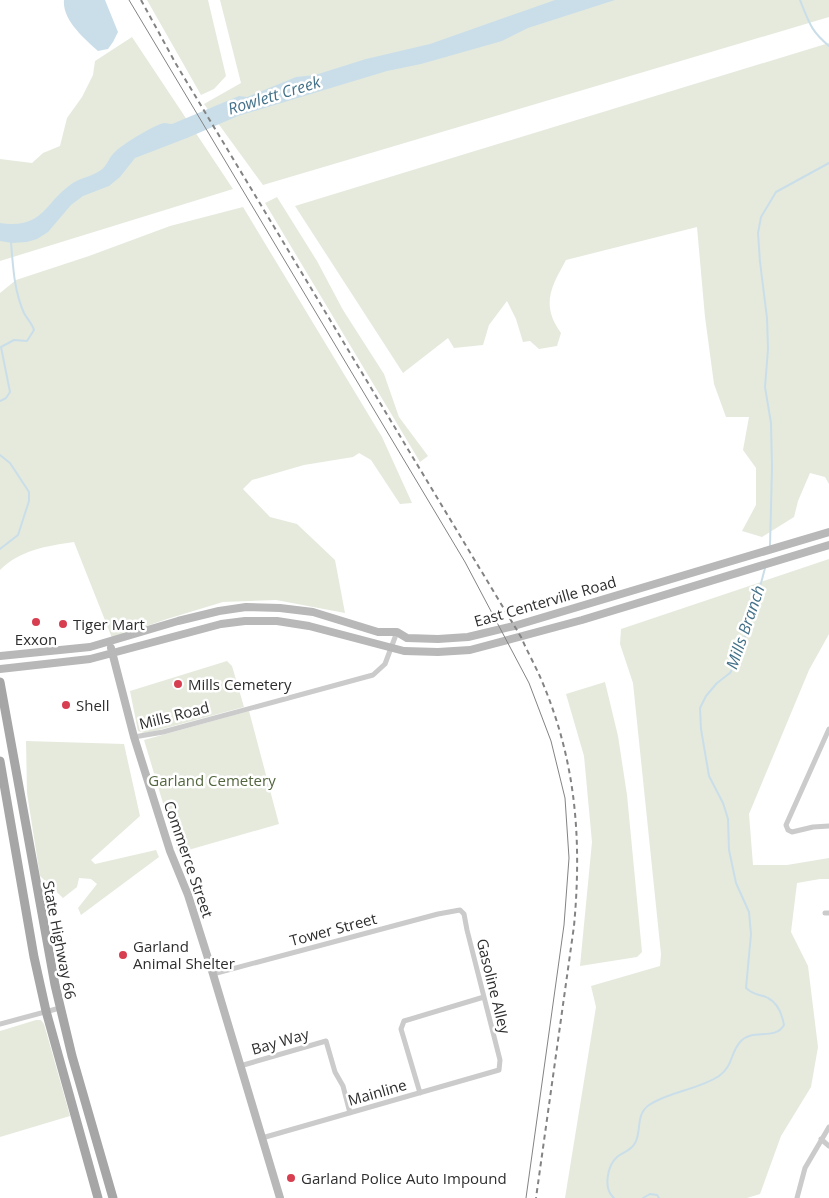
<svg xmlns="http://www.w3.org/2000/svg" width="829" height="1198" font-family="'Open Sans',sans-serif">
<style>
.green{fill:#e5eadd}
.water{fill:#cadee9}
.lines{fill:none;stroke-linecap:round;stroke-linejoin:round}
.stream{stroke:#cadee9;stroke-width:2}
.street{stroke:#cbcbcb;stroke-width:5}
.secondary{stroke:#b8b8b8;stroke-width:8}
.primary{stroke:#a6a6a6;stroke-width:9}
.tram{stroke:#838383;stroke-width:1}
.rail{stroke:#838383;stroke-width:2;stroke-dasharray:5 4;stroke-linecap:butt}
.poi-dot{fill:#d73e50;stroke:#fff;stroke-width:2}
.labels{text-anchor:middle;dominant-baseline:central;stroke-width:5;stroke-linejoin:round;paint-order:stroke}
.street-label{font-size:15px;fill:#2e2e2e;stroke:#fff}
.poi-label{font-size:15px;fill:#2e2e2e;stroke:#fff;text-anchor:start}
.park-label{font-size:15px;fill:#53663f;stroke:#fff}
.water-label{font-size:16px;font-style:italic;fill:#437189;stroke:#fff}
</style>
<rect width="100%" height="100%" fill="#fff"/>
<path class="green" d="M147 0H208L226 76 214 89 201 95Z
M220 0H829V17L263 185 204 104 241 83Z
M132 37 233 189 0 261V159L32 163 43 153 60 146 67 118 82 97 93 75 95 61Z
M829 43V484L825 477 810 473 798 501 794 517 762 537 742 531 756 505V468L743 450 749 417H726L714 384 705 317 697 227 566 260C552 286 540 304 561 333L557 346 539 349 530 341 523 342 516 319 507 301 489 325 483 345 454 348 448 338 403 373 295 206Z
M277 197 317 261 343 310 384 374 399 417 428 456 420 462 265 203Z
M243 207 382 437 412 503 400 504 371 460 359 453 353 457 304 465 252 480 243 489 270 517 297 524 335 560 345 613 276 600 223 602 167 619 112 638 74 542C47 546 20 550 0 570V293L16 280 89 256 170 226Z
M829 559V634L809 670 749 814 753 865H787L829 858V879H820L797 883 791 932 808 966 818 1047 811 1087 781 1136 760 1194 747 1198H565L596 1007 591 986 660 966 661 954 633 683 620 644 621 629Z
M227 661 232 666 244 707 155 731 144 733 138 731 130 691Z
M605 682 618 736 627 795 642 952 637 957 580 966 592 842 584 756 566 694Z
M249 711 279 824 178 853 144 740Z
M26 741 124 744 140 816 91 860 95 864 156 850 159 857 81 915 78 908 97 884 91 879 79 878 77 887 63 898 40 876 27 793Z
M36 1020H41L44 1024 70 1116 0 1137V1031Z"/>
<path class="water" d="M64 0H105L118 32 113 42 108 49 98 51C85 39 62 20 64 0Z
M555 0H615L528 28 502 41 421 64 387 71 238 116 187 138 135 158 120 177 109 186 83 196 71 205 48 232 37 239 27 242 12 243 0 241V223C43 229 43 205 70 185 78 178 92 177 101 170 107 166 109 157 115 152 121 145 156 124 164 123 165 123 171 124 172 124L239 96 247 97 296 77 315 75 366 59 430 44Z"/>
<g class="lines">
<path class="stream" d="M800 0C809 22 810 30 829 46
M0 401 6 398 10 392 1 347 14 340 27 341 34 330C32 323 27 319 24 313 14 291 13 266 11 242
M0 455 10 463 29 492V501L18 535 0 549
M770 546 772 467 771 423 765 387 768 349 767 318 760 262 758 233 761 217 776 192 829 163
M614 1198C603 1189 607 1166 617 1157 623 1152 631 1151 635 1143 642 1131 635 1115 649 1105 670 1091 698 1090 719 1076 734 1065 730 1052 741 1041 753 1028 775 1041 784 1025 782 1014 778 1003 768 998 759 993 756 997 746 988L751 934 749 912 736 883 729 850 728 819 723 803 709 776 701 729 700 708 706 696 717 683 730 673 736 662 753 614 765 568
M643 1198 650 1194 657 1195 659 1198"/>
<path class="street" d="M829 729 786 825 788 830 792 832 813 827 829 826
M134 737 163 732 373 675 385 664 397 632
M825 913H829
M213 974 438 914 460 910 464 914 467 930 500 1060 499 1070 262 1138
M0 1024 60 1008
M240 1066 326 1041 335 1072 343 1086 350 1113
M420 1093 401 1029 404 1021 484 997
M821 1139 829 1146
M797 1198 805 1168 829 1127"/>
<path class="secondary" d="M111 648 134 737 170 851 188 895 213 974 280 1198
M0 656 90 647 178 621 219 611 246 607 280 608 313 612 378 632H397L407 638 438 639 468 637 514 626 829 532
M0 669 90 659 221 624 245 621H277L309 626 404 651 438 652 470 650 582 620 829 545"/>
<path class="primary" d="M0 682 55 985 72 1056 113 1198
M0 761 34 957 46 1011 98 1198"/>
<path class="tram" d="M129 0 465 562 529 683 551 741 565 798 569 858 564 925 526 1198"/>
<path class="rail" d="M141 0 176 64 521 637C527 651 535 665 541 679 576 760 582 839 574 926L536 1198"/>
</g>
<g class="poi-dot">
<circle cx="36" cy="622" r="5"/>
<circle cx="63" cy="624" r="5"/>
<circle cx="178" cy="684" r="5"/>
<circle cx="66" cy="705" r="5"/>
<circle cx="123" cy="955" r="5"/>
<circle cx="291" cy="1178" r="5"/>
</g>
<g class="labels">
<g class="street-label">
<text transform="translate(545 601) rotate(-16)">East Centerville Road</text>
<text transform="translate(174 715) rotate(-14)">Mills Road</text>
<text transform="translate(189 859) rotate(71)">Commerce Street</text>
<text transform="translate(333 929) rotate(-15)">Tower Street</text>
<text transform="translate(60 940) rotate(79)">State Highway 66</text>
<text transform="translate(494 986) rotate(76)">Gasoline Alley</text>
<text transform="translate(280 1041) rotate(-16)">Bay Way</text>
<text transform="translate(377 1092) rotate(-16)">Mainline</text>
</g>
<g class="poi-label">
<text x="73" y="624">Tiger Mart</text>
<text x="36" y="639" text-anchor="middle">Exxon</text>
<text x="188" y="684">Mills Cemetery</text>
<text x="76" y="705">Shell</text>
<text x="133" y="946">Garland<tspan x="133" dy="17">Animal Shelter</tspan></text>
<text x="301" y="1178">Garland Police Auto Impound</text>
</g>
<g class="park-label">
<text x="212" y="780">Garland Cemetery</text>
</g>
<g class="water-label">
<text transform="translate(274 95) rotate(-17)">Rowlett Creek</text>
<text transform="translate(745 627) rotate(-71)">Mills Branch</text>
</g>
</g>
</svg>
